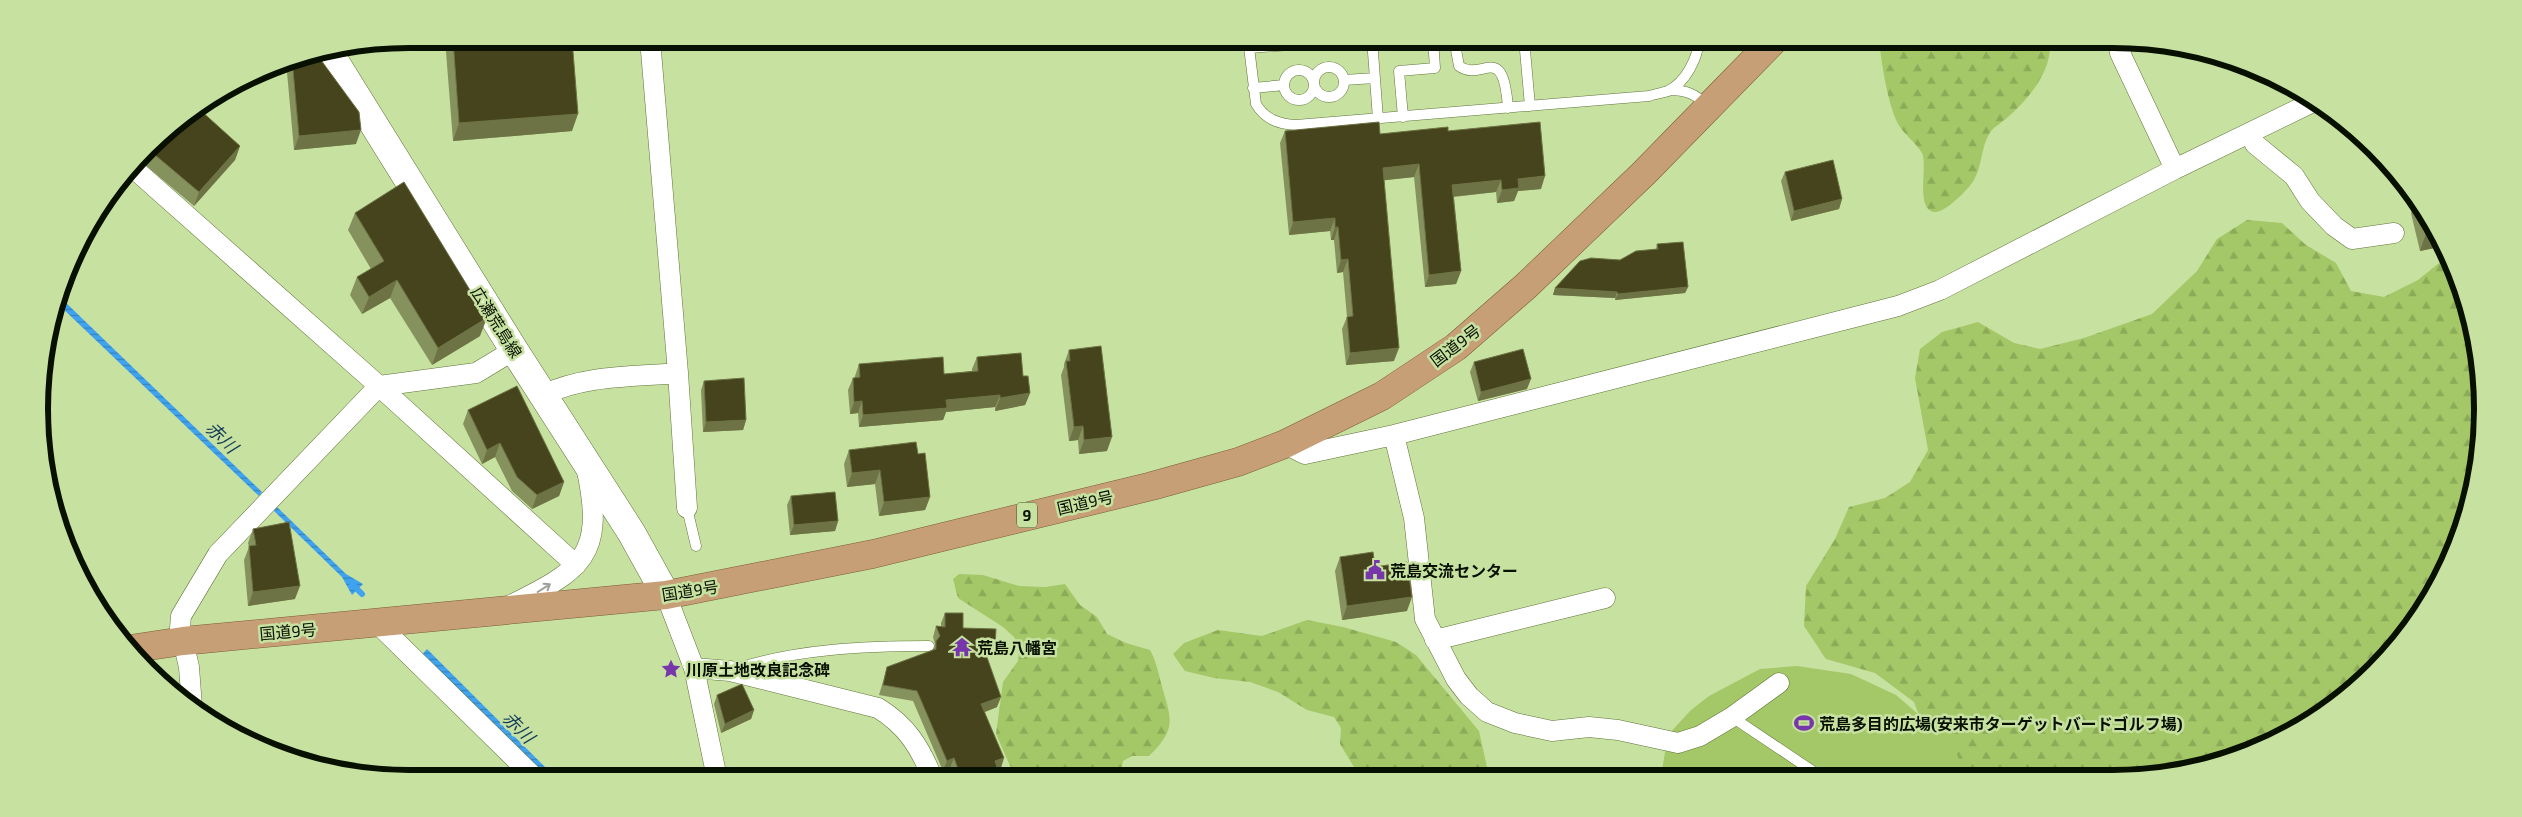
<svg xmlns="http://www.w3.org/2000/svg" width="2522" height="817" font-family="'Exo 2','Noto Sans JP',sans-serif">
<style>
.forest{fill:url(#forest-firs)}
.pitch{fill:#a4c867}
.water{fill:url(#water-rules)}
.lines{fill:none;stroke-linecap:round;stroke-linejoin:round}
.stream{stroke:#40a3f0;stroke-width:6}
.service-casing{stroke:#5f7538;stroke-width:11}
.minor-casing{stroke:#5f7538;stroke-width:21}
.secondary-casing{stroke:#5f7538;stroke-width:29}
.trunk-casing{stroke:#7b5d37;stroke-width:29}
.service{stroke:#fff;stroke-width:10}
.minor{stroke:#fff;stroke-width:20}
.secondary{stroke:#fff;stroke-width:28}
.trunk{stroke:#c79f76;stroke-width:28}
.wall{fill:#86925e}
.shaded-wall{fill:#6d7344}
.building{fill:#46441d;stroke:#6d7344}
.oneway{stroke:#9c9f99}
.labels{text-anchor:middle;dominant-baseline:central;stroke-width:5;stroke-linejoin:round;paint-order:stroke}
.shield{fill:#c7e1a0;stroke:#414f30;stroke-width:1}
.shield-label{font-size:15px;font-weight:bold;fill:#081000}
.street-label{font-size:16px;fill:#081000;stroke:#c7e1a0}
.poi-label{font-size:16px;font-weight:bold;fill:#081000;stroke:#c7e1a0;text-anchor:start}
.water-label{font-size:18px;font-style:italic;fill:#143b5b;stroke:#c7e1a0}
.rim{fill:none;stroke:#081000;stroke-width:6}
</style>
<defs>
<pattern id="forest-firs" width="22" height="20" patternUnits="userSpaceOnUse" patternTransform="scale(1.25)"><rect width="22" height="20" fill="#a4c867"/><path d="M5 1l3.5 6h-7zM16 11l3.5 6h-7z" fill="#8cab58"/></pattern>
<pattern id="water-rules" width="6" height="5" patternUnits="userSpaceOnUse" patternTransform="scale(1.25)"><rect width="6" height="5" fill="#40a3f0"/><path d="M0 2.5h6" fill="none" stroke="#3483c0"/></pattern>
</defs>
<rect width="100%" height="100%" fill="#c7e1a0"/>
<path class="forest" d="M1879 39H2049C2055 67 2029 99 2009 116 2003 122 1993 127 1989 134 1981 148 1982 166 1974 180 1969 189 1944 214 1934 212 1915 209 1928 166 1922 153 1917 144 1906 136 1900 127 1888 109 1881 60 1879 39Z
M2247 220 2282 223 2306 245 2336 263 2351 291 2384 297 2418 280 2449 255 2455 267 2476 337 2483 409 2476 481 2434 593 2375 670 2277 740 2162 775H1960L1924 729 1914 702 1875 673 1826 659 1804 626 1806 586 1835 539 1849 507 1885 498 1910 482 1928 450 1915 378 1920 349 1942 332 1978 322 2014 343 2040 349 2084 338 2152 314 2197 271 2217 239Z
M959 574 983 575 1019 586 1045 587 1065 584 1080 605 1097 617 1107 634 1126 643 1150 650C1156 661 1158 671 1161 683 1170 717 1179 727 1149 756H1132L1123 761 1120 777H1015L996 734 1003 682 1018 661 1019 648 1014 637 1003 627 958 598 953 579Z
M1307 620 1343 627 1396 642 1416 655 1479 731 1489 776 1360 777 1340 744 1341 728 1334 717 1307 710 1278 692 1250 682 1214 678 1185 671 1173 654 1184 643 1218 630 1262 636Z
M1566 767 1579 776H1546V775Z"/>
<path class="pitch" d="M1797 666 1851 674 1896 695 1954 745 1964 775 1661 776 1668 735 1691 710 1709 696 1760 669Z"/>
<path class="water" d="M61 298 262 492 259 496 59 305Z
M276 506 346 574 363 584 352 595 342 577 273 510Z
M427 649 556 778H546L420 657Z"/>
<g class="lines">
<path class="stream" d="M352 584 362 594"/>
<defs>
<path id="service" d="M1248 39 1256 104C1265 119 1278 124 1296 125L1649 96C1655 94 1662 93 1668 91 1686 82 1698 58 1699 39
M1372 39 1378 119
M1454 39 1459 66C1482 83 1503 39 1508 108
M1524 39 1530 106
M1249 48 1372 39
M1314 82a15 15 0 1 1 30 0a15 15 0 1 1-30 0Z
M1284 85a15 15 0 1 1 30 0a15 15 0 1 1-30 0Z
M1344 80 1375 78
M1253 88 1284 85
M1669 90C1687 90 1695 94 1708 106
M1403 117 1399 71 1435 68 1433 39
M687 508 696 546
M735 669C796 649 865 646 929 646
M1732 717 1820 776"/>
<path id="minor" d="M2125 40 2120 53 2175 169
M2250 134 2255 144 2294 176 2310 201 2334 226 2352 239 2394 233
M131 166 379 386 218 554 181 616 180 628 189 667 192 707
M678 373 687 508
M379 386 576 565
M379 386 476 373 514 350
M543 395C585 375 632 377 678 373L650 39
M1394 435 1414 518 1425 619 1456 679 1469 696 1487 712 1515 723 1552 731 1589 727 1618 730 1678 743 1700 736 1732 717 1779 683
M1285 444 1305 454 1394 435 1898 306 1940 290 2175 169 2317 100
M666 595 694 668 717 778
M509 606C582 570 605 556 587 471
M377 623 535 778
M1435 640 1605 598
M694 668 730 671 878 708C906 725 920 747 932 777"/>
<path id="secondary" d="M327 49 514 350 631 532 666 595"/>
<path id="trunk" d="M130 649 183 641 666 595 873 554 1152 486 1238 462 1285 444 1382 396 1456 347 1526 286 1644 173 1775 39"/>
</defs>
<use href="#service" class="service-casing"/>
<use href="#minor" class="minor-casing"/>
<use href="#secondary" class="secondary-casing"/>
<use href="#trunk" class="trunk-casing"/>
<use href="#service" class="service"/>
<use href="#minor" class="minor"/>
<use href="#secondary" class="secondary"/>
<use href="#trunk" class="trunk"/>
</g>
<path class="wall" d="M445 39H572V131L453 141Z
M315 52 356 144 294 150 286 61Z
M164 131 240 146 235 160 194 206 138 159Z
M1285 131 1380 134 1448 131 1541 189 1518 191 1514 201 1497 203 1496 192 1454 197 1461 271 1456 284 1425 287 1414 177 1384 180 1394 361 1346 365 1342 329 1347 317 1343 272 1337 273 1334 240H1331L1330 231 1289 235 1280 143Z
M1785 172 1842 199 1839 209 1791 221 1781 181Z
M2417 198 2421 203 2444 246 2420 251 2411 213Z
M355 213 480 336 432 365 390 298 362 314 350 295 357 277 371 269 348 230Z
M1657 244 1688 287 1685 293 1615 300V298L1553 295 1555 288 1620 260 1656 249Z
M1069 350 1107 451 1079 454 1078 440 1069 441 1061 375 1064 367V364Z
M977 357 1023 376 1030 393 1025 405 995 411V407L946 412 943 420 859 427 858 413 850 414 848 390 853 378H855V376L859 364 944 374 972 371V369Z
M1474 362 1527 389 1478 401 1470 372Z
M704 381 746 420 743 430 703 432 701 390Z
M468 410 564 482 559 496 532 509 512 491 495 457 482 464 463 424Z
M849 450 918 454 930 497 925 510 879 516 875 484 847 487 844 464Z
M791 496 838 521 835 531 790 535 787 505Z
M253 529 295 599 248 606 244 560 249 547 248 543Z
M1340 557 1375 567 1407 611 1342 620 1335 571Z
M945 613 963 628 991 657H987L997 707 985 712 1001 768 996 770 994 777H953L950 768 943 771 913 701 879 695 884 678 887 667 933 650 935 644 933 637 936 626H941V623Z
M717 695 754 710 751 719 721 733 714 704Z"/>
<path class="shaded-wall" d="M578 114 572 131 453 141 459 123Z
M361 130 356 144 294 150 299 136Z
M240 146 235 160 194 206 199 192Z
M1419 164 1414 177 1378 181 1383 168Z
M1545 176 1541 189 1518 191 1514 201 1497 203 1502 190 1518 179Z
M1501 180 1496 192 1448 197 1452 185Z
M1842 199 1839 209 1791 221 1794 211Z
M1335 218 1330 231 1289 235 1293 222Z
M1335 227H1338L1334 240H1331Z
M2436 231 2444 246 2420 251 2426 233Z
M1348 259 1343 272 1337 273 1341 260Z
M1461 271 1456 284 1425 287 1429 275Z
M397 280 390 298 362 314 369 297Z
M1688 287 1685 293 1615 300 1618 294Z
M1555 288 1617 292 1615 298 1553 295Z
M487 318 480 336 432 365 438 348Z
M1399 348 1394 361 1346 365 1350 353Z
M1531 379 1527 389 1478 401 1481 392Z
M1030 393 1025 405 995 411 1000 398Z
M1000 395 995 407 946 412 943 420 859 427 863 415 946 400Z
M862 401 858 413 850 414 854 402Z
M746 420 743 430 703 432 706 422Z
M1083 426 1078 440 1069 441 1074 427Z
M1112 437 1107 451 1079 454 1084 440Z
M500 443 495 457 482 464 487 450Z
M880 470 875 484 847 487 852 473Z
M564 482 559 496 532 509 537 495Z
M930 497 925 510 879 516 884 502Z
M838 521 835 531 790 535 794 525Z
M300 586 295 599 248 606 253 592Z
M1412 597 1407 611 1342 620 1347 606Z
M983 646H995L991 657 979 656Z
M1001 697 997 707 977 715 981 704Z
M754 710 751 719 721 733 725 724Z
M954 758 950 768 943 771 947 761Z
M1004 758 1001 768 996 770 994 777H969L995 761Z
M962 768 959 777H955L958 769Z"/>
<path class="building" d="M453 39H572L578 114 459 123Z
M315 52 359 112 361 130 299 136 292 59Z
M199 109 240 146 199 192 148 149 164 131Z
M1379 122 1380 134 1448 127V131L1540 122 1545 176 1518 179 1519 188 1502 190 1501 180 1452 185 1461 271 1429 275 1419 164 1383 168 1399 348 1350 353 1347 317 1353 316 1348 259 1341 260 1338 227H1335V218L1293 222 1285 131Z
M1833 160 1842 199 1794 211 1785 172Z
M404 182 487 318 438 348 397 280 369 297 357 277 384 261 355 213Z
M2419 201 2421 203 2436 231 2426 233Z
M1683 242 1688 287 1618 294 1617 292 1555 288 1580 261 1591 258 1620 260 1636 251 1658 249 1657 244Z
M1101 346 1112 437 1084 440 1083 426 1074 427 1066 361H1070L1069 350Z
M1523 349 1531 379 1481 392 1474 362Z
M1021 353 1023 376H1028L1030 393 1000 398V395L946 400 947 408 863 415 862 401 854 402 853 378 860 377 859 364 943 357 944 374 978 371 977 357Z
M744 378 746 420 706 422 704 381Z
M517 386 564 482 537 495 517 477 500 443 487 450 468 410Z
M916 442 918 454 925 453 930 497 884 502 880 470 852 473 849 450Z
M835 492 838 521 794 525 791 496Z
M289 522 300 586 253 592 249 546 256 545 253 529Z
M1373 552 1375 567 1407 562 1412 597 1347 606 1340 557Z
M945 613H963V628L996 629 995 646H983L1001 697 981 704 1004 758 995 761 997 767 969 777H966L962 768 958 769 954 758 947 761 917 691 883 685 887 667 936 649V641L940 636 936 626 945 627Z
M742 684 754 710 725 724 717 695Z"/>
<defs><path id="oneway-shaft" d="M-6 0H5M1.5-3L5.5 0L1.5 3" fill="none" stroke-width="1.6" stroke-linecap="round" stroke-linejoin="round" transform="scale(1.25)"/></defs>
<use class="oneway" href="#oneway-shaft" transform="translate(544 588) rotate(-32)"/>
<defs>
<symbol id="civic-bare" viewBox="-9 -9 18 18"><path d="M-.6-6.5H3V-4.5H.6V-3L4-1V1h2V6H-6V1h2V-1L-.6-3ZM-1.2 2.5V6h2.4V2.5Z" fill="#7737ab" stroke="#c7e1a0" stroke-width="2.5" paint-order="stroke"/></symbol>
<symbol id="temple-bare" viewBox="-9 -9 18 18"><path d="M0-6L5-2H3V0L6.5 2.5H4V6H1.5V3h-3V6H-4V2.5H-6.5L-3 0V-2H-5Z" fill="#7737ab" stroke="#c7e1a0" stroke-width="2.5" paint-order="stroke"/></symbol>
<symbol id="sight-bare" viewBox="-9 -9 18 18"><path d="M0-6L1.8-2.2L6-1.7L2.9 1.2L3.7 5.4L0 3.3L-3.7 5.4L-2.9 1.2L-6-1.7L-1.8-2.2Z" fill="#7737ab" stroke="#c7e1a0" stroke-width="2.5" paint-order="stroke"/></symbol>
<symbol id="stadium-bare" viewBox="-9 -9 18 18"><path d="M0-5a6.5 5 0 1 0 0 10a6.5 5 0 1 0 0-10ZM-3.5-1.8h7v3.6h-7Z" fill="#7737ab" stroke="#c7e1a0" stroke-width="2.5" paint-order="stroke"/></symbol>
</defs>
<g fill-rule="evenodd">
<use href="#civic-bare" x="1361" y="556" width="28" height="28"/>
<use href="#temple-bare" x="948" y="633" width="28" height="28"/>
<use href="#sight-bare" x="657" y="655" width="28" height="28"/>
<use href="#stadium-bare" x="1790" y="709" width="28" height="28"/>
</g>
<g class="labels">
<rect class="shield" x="1017" y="502.5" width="20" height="25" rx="4"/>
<g class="shield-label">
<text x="1027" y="515">9</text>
</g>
<g class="street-label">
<text transform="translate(497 322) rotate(58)">広瀬荒島線</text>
<text transform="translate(1455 345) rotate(-37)">国道9号</text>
<text transform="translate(1085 502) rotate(-13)">国道9号</text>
<text transform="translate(690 590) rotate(-9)">国道9号</text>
<text transform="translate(288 631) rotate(-5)">国道9号</text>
</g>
<g class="poi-label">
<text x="1390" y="570">荒島交流センター</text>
<text x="977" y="647">荒島八幡宮</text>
<text x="686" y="669">川原土地改良記念碑</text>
<text x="1819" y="723">荒島多目的広場(安来市ターゲットバードゴルフ場)</text>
</g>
<g class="water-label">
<text transform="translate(222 437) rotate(44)">赤川</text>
<text transform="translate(519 727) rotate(45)">赤川</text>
</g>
</g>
<path d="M0 0H2522V817H0ZM409 48H2113A361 361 0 0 1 2474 409V409A361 361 0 0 1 2113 770H409A361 361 0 0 1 48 409V409A361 361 0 0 1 409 48Z" fill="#c7e1a0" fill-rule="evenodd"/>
<path class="rim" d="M409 48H2113A361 361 0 0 1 2474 409V409A361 361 0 0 1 2113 770H409A361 361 0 0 1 48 409V409A361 361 0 0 1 409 48Z"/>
</svg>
